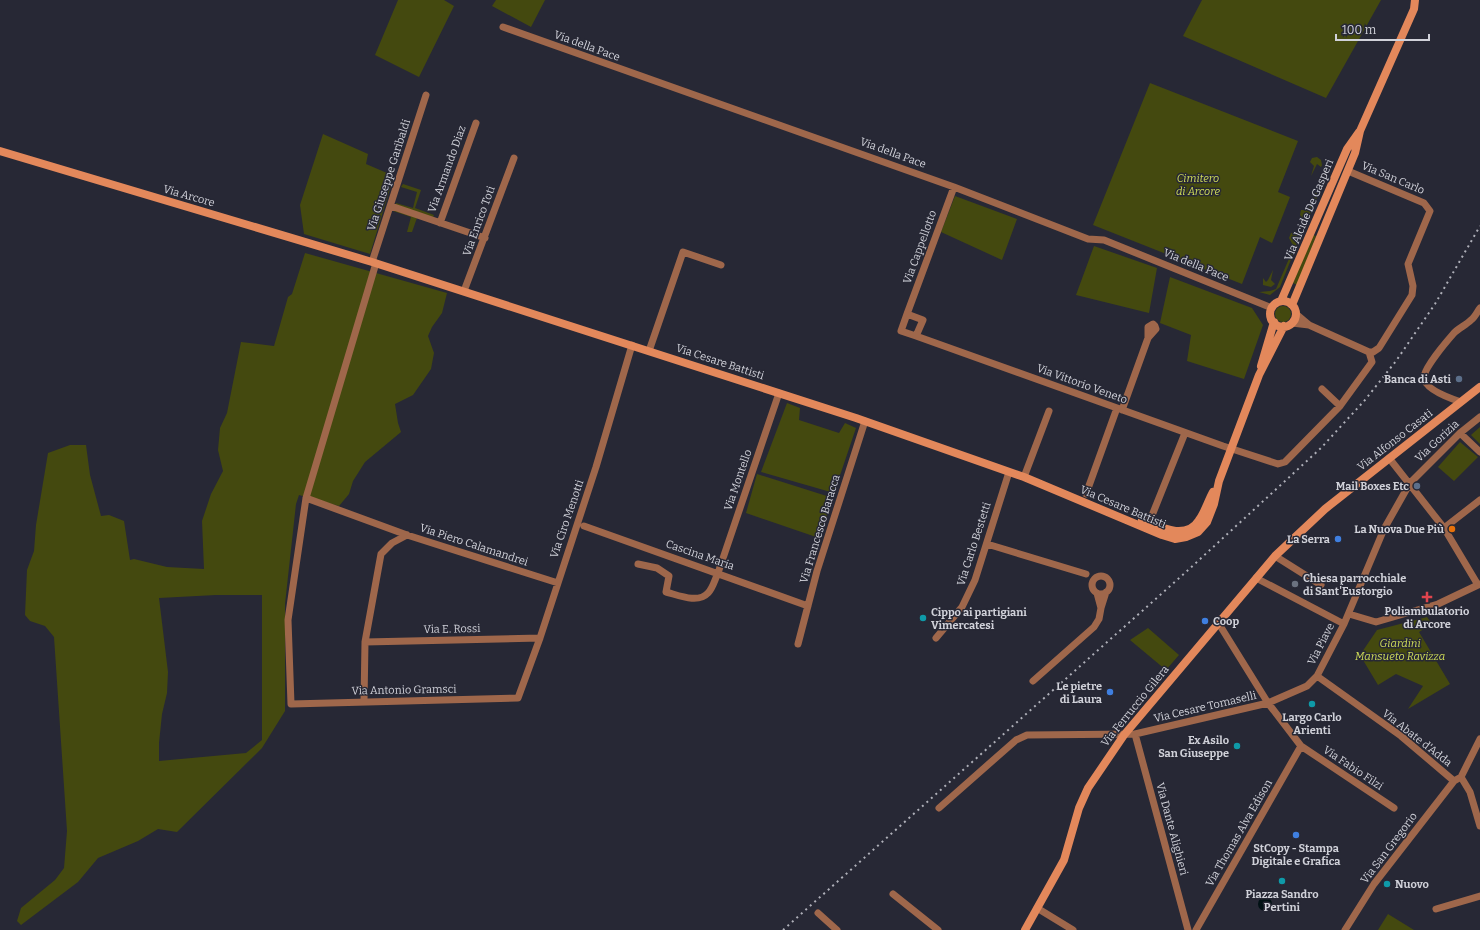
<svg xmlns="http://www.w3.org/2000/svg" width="1480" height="930" font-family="Bitter,serif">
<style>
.green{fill:#44490f;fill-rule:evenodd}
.water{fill:#011114}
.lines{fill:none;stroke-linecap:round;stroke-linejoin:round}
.street{stroke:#9f674b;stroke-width:7}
.secondary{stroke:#e3885b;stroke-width:8}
.rail{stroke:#afb0b9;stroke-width:2;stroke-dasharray:2 4;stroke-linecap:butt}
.service-dot{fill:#5c6f8a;stroke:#272835;stroke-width:1.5}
.food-dot{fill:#e8710a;stroke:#272835;stroke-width:1.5}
.shop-dot{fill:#3f7fe0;stroke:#272835;stroke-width:1.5}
.worship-dot{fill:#6b7280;stroke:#272835;stroke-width:1.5}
.health-dot{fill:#e0444e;stroke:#272835;stroke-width:1.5}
.culture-dot{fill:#0f9aa8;stroke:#272835;stroke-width:1.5}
.labels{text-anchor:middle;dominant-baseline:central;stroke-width:3;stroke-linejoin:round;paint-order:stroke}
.street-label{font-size:11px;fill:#d0d1d9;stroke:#272835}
.park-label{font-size:11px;font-style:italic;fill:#d0dd58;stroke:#272835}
.poi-label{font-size:11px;font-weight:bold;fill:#d0d1d9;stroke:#272835;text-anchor:end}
</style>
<rect width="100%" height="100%" fill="#272835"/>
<path class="green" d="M398 0H444L454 6 419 77 375 55Z
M496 0H545L531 27 492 6Z
M1202 0H1381L1326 98 1183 36Z
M1150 83 1298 141 1278 192 1290 197 1272 243 1260 237 1242 284 1093 225Z
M323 134 368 154 366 164 394 176 370 254 304 234 300 205Z
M1317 157 1321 160 1322 165 1321 167 1317 164 1311 176 1314 166 1310 162 1312 158Z
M1330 165 1307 223 1300 215 1301 210H1305L1310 207 1326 166Z
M403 184 421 190 415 208 434 215 432 220 418 215 412 232H407L411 217 393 211 396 203 413 208 417 192 401 187Z
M955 196 1017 219 1002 260 941 232Z
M1302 232 1280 287 1270 295 1259 292 1270 291 1276 289 1294 247 1289 238 1291 233Z
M1313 235 1316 236 1297 285 1293 283Z
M1094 246 1157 268 1149 313 1076 295Z
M305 253 447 293 442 313 432 327 428 336 434 353 431 369 413 395 395 404 398 423 401 432 365 462 353 481 349 494 339 506 299 495 296 504 285 604V711L262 748 177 832 158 829 138 841 98 858 78 882 21 925 17 921 21 908 55 880 64 868 67 831 54 637 45 626 30 621 25 615 27 570 34 551 36 525 48 453 70 445H86L90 475 101 516 109 515 124 521 130 560 134 559 167 567 204 569 202 521 211 494 223 471 218 450 220 428 227 413 241 342 274 346 288 297 292 294ZM216 595H262V740L246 753 159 761V743L162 714 167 693 168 672 159 598Z
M1273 270 1271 280 1275 284 1271 287 1263 285V278L1266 282 1268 280Z
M1170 277 1252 308 1263 325 1244 379 1187 361 1191 335 1160 323Z
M1275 314a8 8 0 1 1 16 0a8 8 0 1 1-16 0Z
M787 403 800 408 799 420 839 433 845 423 856 428 834 493 761 472Z
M1480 427V444L1471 435Z
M1460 442 1478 457 1454 481 1438 467Z
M757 474 833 498 819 538 746 513Z
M1427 617 1432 624 1419 632 1450 684 1408 709 1423 686 1396 674 1378 685 1360 655 1377 630Z
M1148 628 1179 655 1166 670 1130 640Z
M1388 914 1414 930H1378Z"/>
<path class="water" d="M1258 904a7 7 0 1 1 14 0a7 7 0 1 1-14 0Z"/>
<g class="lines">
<path class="street" d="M503 27 954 187 1088 239 1104 240 1272 308
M1348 171 1424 203 1430 211 1408 264 1413 286 1412 295 1379 348 1373 352H1369
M391 206 485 238
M440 223 476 123
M372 262 426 95
M376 263 306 498 288 620 291 704 518 698 540 638 596 467 632 345
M464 291 514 158
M907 314 923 320 916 336 901 331 907 314 954 187
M1296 314 1309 325 1369 352
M1292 323 1309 325
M916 336 1223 446 1278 464 1285 462 1340 406 1372 362 1369 352
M649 351 683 252 721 265
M1322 389 1340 406
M1461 402C1452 399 1425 390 1424 378 1423 369 1447 341 1454 333 1459 328 1466 325 1471 320 1475 317 1477 312 1480 308
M1122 410 1148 338 1156 329 1155 326 1153 324 1148 327V338
M1460 433 1480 452
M1389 458 1444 528 1478 585
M1024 477 1049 411
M1086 494 1117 408
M306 498 407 535 558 583
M584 526 808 606
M1147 528 1185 433
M1444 528 1480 500
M987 544 1086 574
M1275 556 1321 585
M638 564 657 568 669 576 666 592C678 595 698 604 708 593 713 588 715 579 718 573L779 393
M1092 585a9 9 0 1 1 18 0a9 9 0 1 1-18 0Z
M1256 578 1344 624
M1097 593 1101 608 1106 592
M1349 614 1376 622 1438 604 1480 584
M1219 624 1268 703 1301 746 1394 808
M936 638 962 607 975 580 1009 472
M365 642 540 638
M798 644 817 571 865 421
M1317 676 1401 736 1454 781 1461 777
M1033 681 1094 627 1099 619 1101 608
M364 702 365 642 381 554 392 543 407 535
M1135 734 1188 930
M1461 777 1470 792 1480 826
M1461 777 1480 739
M939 808 1016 740 1027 735 1135 734 1268 703 1307 686 1317 676 1344 624 1384 529 1410 483 1460 433 1480 417
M893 894 938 930
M1037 908 1073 930
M1436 909 1480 896
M818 913 837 930
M1196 930 1301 746
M1345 930 1374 884 1454 781"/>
<path class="secondary" d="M0 151 372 262 856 418 1024 477 1162 535 1175 539 1186 537 1198 532 1207 522 1214 504 1219 481 1259 375 1284 326
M1281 301 1347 149 1359 132
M1270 314a13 13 0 1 1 26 0a13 13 0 1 1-26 0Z
M1292 305 1355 153 1360 131 1414 9 1415 0
M1261 366 1274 322
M1142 520C1160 527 1186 541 1199 520 1205 512 1208 501 1213 492
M1025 930 1064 860 1079 808 1088 788 1124 735 1275 556 1325 509 1480 387"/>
<path class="rail" d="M783 930 1186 572 1321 448 1365 400 1396 361 1435 304 1480 226"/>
</g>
<g class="service-dot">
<circle cx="1459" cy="379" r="4"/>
<circle cx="1417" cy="486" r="4"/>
</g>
<circle class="food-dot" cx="1452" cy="529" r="4"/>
<g class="shop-dot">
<circle cx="1338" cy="539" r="4"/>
<circle cx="1205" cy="621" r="4"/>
<circle cx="1110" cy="692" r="4"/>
<circle cx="1296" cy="835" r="4"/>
</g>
<circle class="worship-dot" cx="1295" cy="584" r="4"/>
<path class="health-dot" d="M1425 591h4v4h4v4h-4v4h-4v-4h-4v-4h4z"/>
<g class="culture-dot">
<circle cx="923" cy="618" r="4"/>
<circle cx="1312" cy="704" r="4"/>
<circle cx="1237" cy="746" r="4"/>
<circle cx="1282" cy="881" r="4"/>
<circle cx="1387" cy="884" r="4"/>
</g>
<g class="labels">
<g class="street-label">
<text transform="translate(587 46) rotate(20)">Via della Pace</text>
<text transform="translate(893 153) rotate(20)">Via della Pace</text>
<text transform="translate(447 169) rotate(-70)">Via Armando Diaz</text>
<text transform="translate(389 175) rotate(-72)">Via Giuseppe Garibaldi</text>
<text transform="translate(1393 178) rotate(23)">Via San Carlo</text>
<text transform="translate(189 196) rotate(16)">Via Arcore</text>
<text transform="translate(1309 210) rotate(-67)">Via Alcide De Gasperi</text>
<text transform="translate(479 221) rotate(-70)">Via Enrico Toti</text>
<text transform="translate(920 247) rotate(-70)">Via Cappellotto</text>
<text transform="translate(1196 265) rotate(22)">Via della Pace</text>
<text transform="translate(720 362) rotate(18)">Via Cesare Battisti</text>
<text transform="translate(1082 384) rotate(20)">Via Vittorio Veneto</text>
<text transform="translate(1395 440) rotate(-38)">Via Alfonso Casati</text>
<text transform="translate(1437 441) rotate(-43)">Via Gorizia</text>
<text transform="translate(738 480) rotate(-71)">Via Montello</text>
<text transform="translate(1123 507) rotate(23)">Via Cesare Battisti</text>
<text transform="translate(567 519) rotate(-71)">Via Ciro Menotti</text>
<text transform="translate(820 529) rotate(-73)">Via Francesco Baracca</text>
<text transform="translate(974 544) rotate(-72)">Via Carlo Bestetti</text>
<text transform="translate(474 545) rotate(18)">Via Piero Calamandrei</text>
<text transform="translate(700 555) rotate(19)">Cascina Maria</text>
<text transform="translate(452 629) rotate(-1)">Via E. Rossi</text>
<text transform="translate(1321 644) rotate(-63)">Via Piave</text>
<text transform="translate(404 690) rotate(-1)">Via Antonio Gramsci</text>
<text transform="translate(1135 706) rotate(-51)">Via Ferruccio Gilera</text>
<text transform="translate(1205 707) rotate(-13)">Via Cesare Tomaselli</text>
<text transform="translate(1417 738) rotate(38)">Via Abate d'Adda</text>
<text transform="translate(1353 768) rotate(34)">Via Fabio Filzi</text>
<text transform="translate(1172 829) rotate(75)">Via Dante Alighieri</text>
<text transform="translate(1239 833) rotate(-60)">Via Thomas Alva Edison</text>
<text transform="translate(1389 848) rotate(-53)">Via San Gregorio</text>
</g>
<g class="park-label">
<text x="1198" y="178">Cimitero<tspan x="1198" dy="13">di Arcore</tspan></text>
<text x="1400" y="643">Giardini<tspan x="1400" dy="13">Mansueto Ravizza</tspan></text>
</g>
<g class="poi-label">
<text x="1451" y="379">Banca di Asti</text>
<text x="1409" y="486">Mail Boxes Etc</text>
<text x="1444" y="529">La Nuova Due Più</text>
<text x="1330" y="539">La Serra</text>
<text x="1303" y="578" text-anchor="start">Chiesa parrocchiale<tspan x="1303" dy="13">di Sant'Eustorgio</tspan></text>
<text x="1427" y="611" text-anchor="middle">Poliambulatorio<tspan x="1427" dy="13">di Arcore</tspan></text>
<text x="931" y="612" text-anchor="start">Cippo ai partigiani<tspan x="931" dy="13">Vimercatesi</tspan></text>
<text x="1213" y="621" text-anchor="start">Coop</text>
<text x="1102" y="686">Le pietre<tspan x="1102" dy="13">di Laura</tspan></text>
<text x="1312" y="717" text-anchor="middle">Largo Carlo<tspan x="1312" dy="13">Arienti</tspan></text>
<text x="1229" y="740">Ex Asilo<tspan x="1229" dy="13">San Giuseppe</tspan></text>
<text x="1296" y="848" text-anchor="middle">StCopy - Stampa<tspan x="1296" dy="13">Digitale e Grafica</tspan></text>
<text x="1395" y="884" text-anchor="start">Nuovo</text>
<text x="1282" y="894" text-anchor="middle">Piazza Sandro<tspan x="1282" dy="13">Pertini</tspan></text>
</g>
</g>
<path d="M1336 34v6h93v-6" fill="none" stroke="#d0d1d9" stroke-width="2"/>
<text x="1342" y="34" font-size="12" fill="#d0d1d9" stroke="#272835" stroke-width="3" paint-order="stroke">100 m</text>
</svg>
